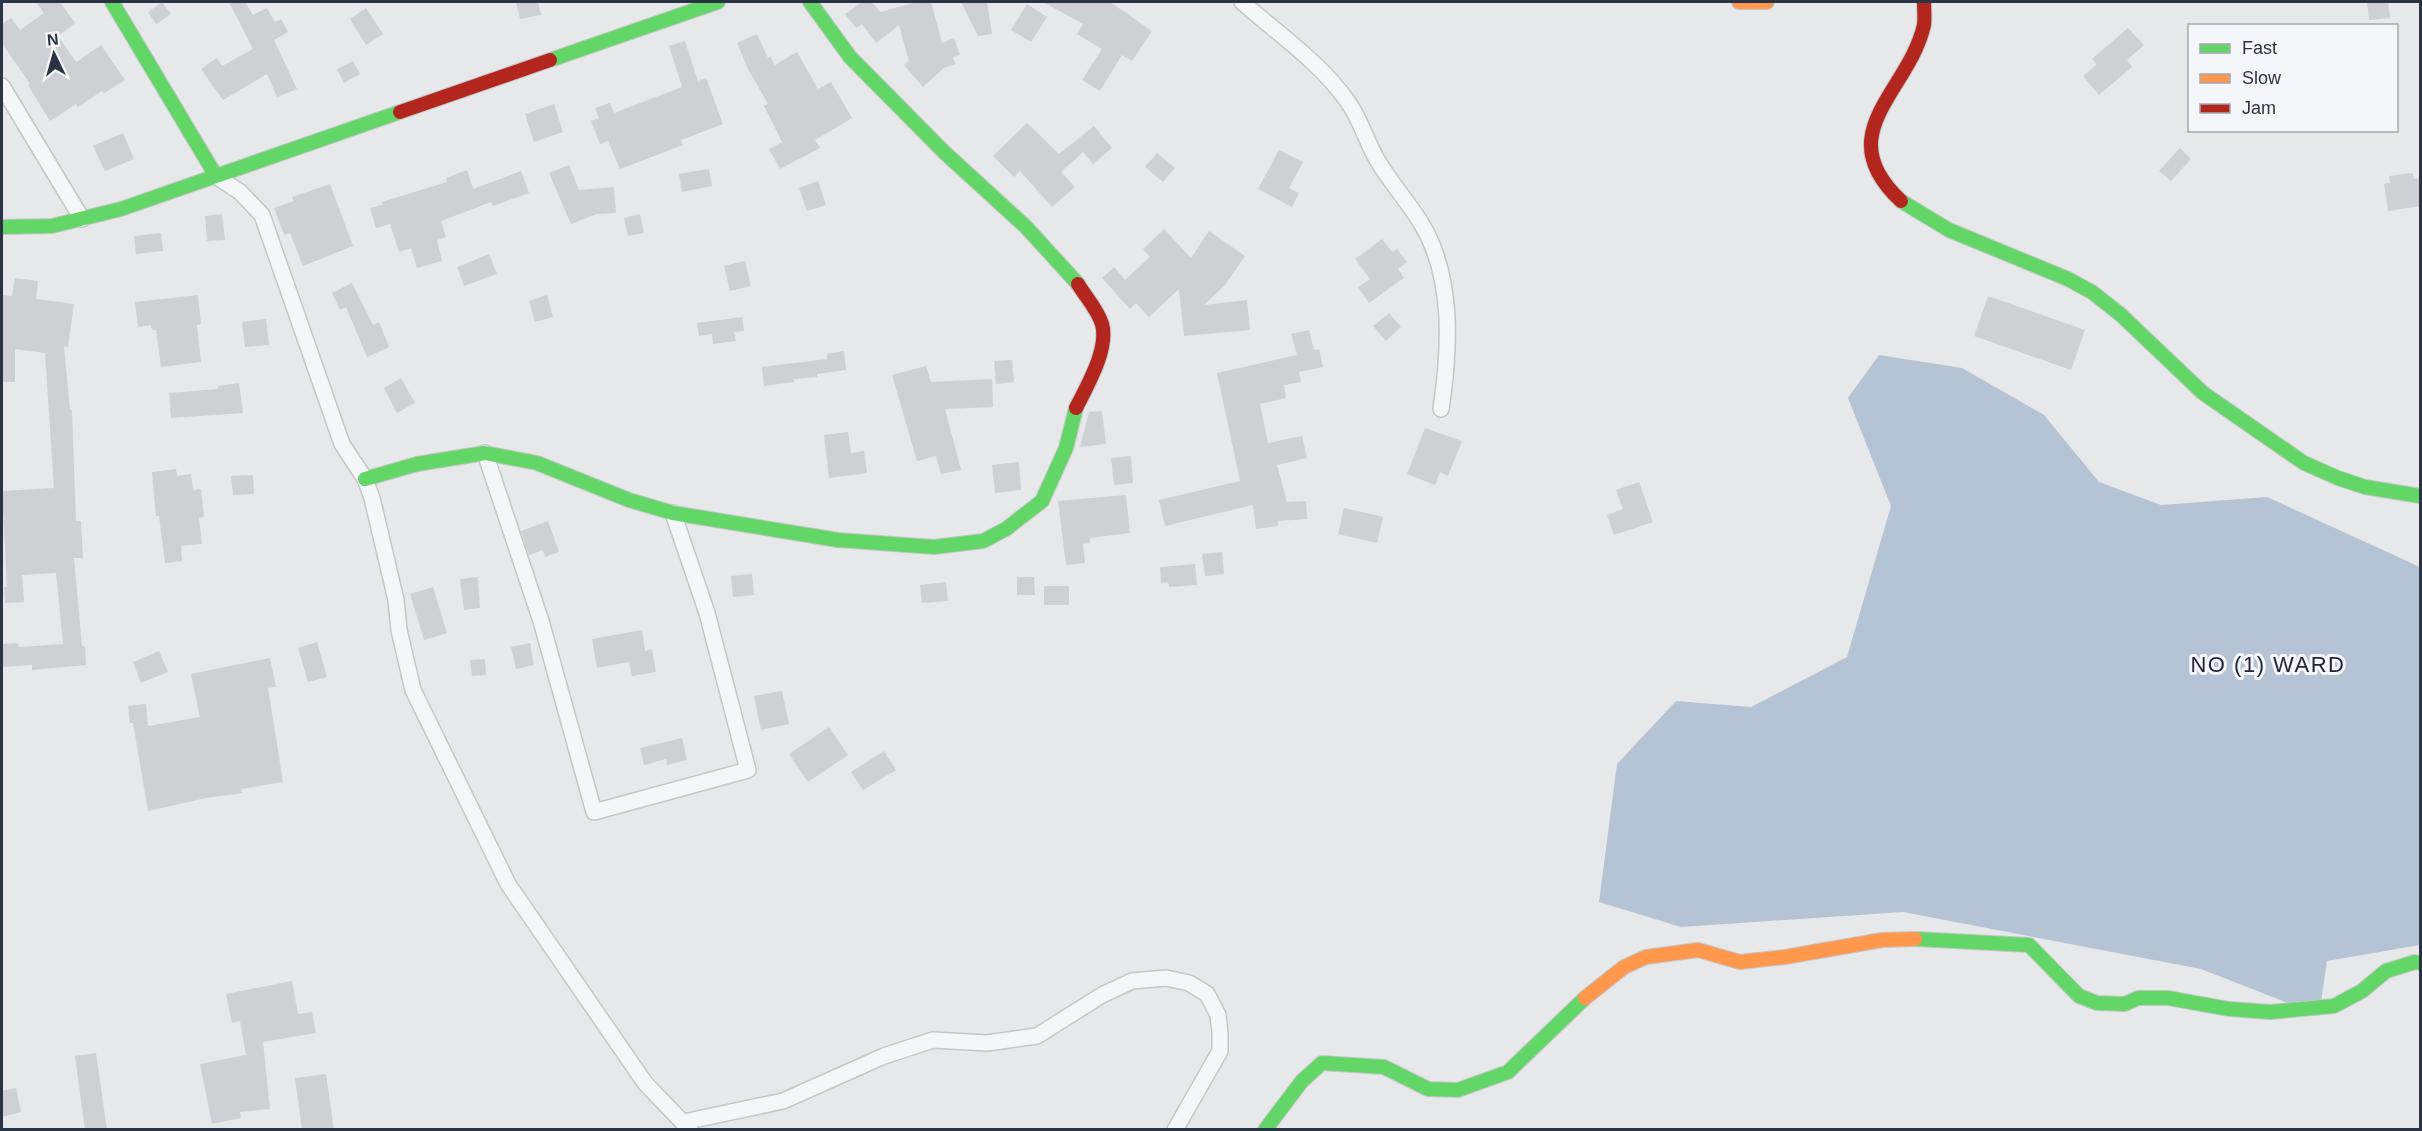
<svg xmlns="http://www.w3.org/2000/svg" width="2422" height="1131" font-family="Arial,sans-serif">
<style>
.water{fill:#b4c4d5}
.building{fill:#ced0d3}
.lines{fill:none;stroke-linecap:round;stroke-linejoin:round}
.street-casing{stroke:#c4c6c8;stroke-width:18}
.fast-casing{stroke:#c4c6c8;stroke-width:16}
.slow-casing{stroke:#c4c6c8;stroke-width:16}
.jam-casing{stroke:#c4c6c8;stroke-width:16}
.street{stroke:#f5f6f7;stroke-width:15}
.fast{stroke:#63d668;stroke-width:14}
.slow{stroke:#ff974d;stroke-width:14}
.jam{stroke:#b3261e;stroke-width:14}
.labels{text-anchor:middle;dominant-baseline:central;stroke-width:6;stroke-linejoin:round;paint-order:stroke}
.quarter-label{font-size:22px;letter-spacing:1.5px;fill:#1d2536;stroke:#f4f6f9}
</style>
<rect width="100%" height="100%" fill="#e6e8ea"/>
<path class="water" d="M1879 355 1962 368 2044 415 2099 482 2161 505 2267 497 2420 567V945L2327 961 2319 1015 2201 969 1903 912 1681 927 1599 902 1617 764 1676 701 1751 707 1847 657 1891 506 1848 398Z"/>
<path class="building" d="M36 2H60L75 23 58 36 76 62 101 45 125 80 104 93 102 91 78 107 76 104 50 121 28 85 30 84 2 43V24L11 18 20 30 44 13Z
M162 2 171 14 156 24 148 12Z
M229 2H245L253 15 267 8 275 22 281 19 288 32 274 40 297 89 277 97 267 74 223 100 201 69 217 58 222 66 253 49Z
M516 2H538L541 15 520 19Z
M862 2H872L880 12 917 2H931L942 43 954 38 960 55 953 57 955 64 944 68 923 87 904 65 909 61 899 25 876 43 862 24 856 28 845 14Z
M961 2H987L992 34 978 36Z
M1043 2H1110L1152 31 1132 61 1122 55 1100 91 1082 80 1102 49 1077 34 1083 24Z
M2367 2H2388L2390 18 2369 20Z
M1027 4 1047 17 1031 42 1011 30Z
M366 8 383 34 366 45 350 19Z
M2128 28 2144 45 2127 60 2132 67 2099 95 2083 76 2097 64 2092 59Z
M757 34 768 58 770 56 775 65 797 52 818 89 831 82 852 118 815 140 820 148 780 169 769 149 782 142 764 106 768 104 748 69 737 43Z
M685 41 698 81 706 78 723 124 681 140 683 145 620 169 608 141 600 144 591 121 599 118 595 108 610 103 614 113 682 87 669 46Z
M353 61 360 74 344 83 337 69Z
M554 104 563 132 534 142 525 114Z
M1027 123 1059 154 1094 126 1112 148 1093 164 1083 152 1061 172 1075 187 1052 207 1020 171 1014 177 993 156Z
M123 133 134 159 105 171 93 146Z
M2180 148 2191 159 2171 181 2159 171Z
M1279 150 1303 162 1289 188 1299 193 1292 207 1258 189Z
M1157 153 1175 168 1163 182 1145 167Z
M569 165 579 190 614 187 616 213 597 214 571 224 549 173Z
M709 169 712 186 682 192 679 174Z
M467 170 473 189 521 171 529 193 493 206 491 202 441 221 446 237 437 240 442 261 417 268 411 248 399 252 390 224 376 228 370 208 382 205V202L447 182 446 178Z
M2413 173 2414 179 2421 178V206L2388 211 2384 184 2390 183 2389 176Z
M818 181 826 205 807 211 799 188Z
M330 184 353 246 303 266 290 233 284 235 274 208 294 201 292 197Z
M222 214 225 240 207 241 205 216Z
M640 214 644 233 628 236 624 218Z
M1164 229 1191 258 1209 231 1245 256 1225 285 1204 305 1247 300 1250 330 1184 336 1179 289 1149 317 1136 303 1130 309 1102 278 1114 267 1125 280 1150 257 1143 249Z
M161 233 163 251 136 254 134 236Z
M1382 239 1392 252 1397 249 1407 262 1398 269 1404 278 1369 303 1358 287 1370 279 1355 259Z
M489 254 497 274 464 286 457 267Z
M745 261 751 286 730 291 724 266Z
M15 278 38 281 36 299 74 304 68 347 64 346 70 410H72L76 521H81L83 558H74L82 646H85L86 665 32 670V665L2 667V644L18 643 19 647 63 644 56 573 22 575 24 602 5 603 4 587H7L2 491 54 488 45 353 15 349V382H2V295L12 296Z
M352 283 373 325 379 322 389 347 367 357 346 307 340 310 332 293Z
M198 295 201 324 197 325 201 362 161 367 156 330H152L151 325 138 327 135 302Z
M547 295 553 317 535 322 529 301Z
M1988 296 2085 330 2071 370 1974 336Z
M1389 313 1401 327 1386 341 1373 326Z
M742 317 744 331 734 332 736 341 713 344 712 334 699 336 697 323Z
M266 319 269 345 245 347 242 322Z
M1309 330 1314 350 1319 349 1323 367 1299 372 1301 382 1284 385 1286 398 1260 404 1268 443 1302 436 1307 458 1277 465 1287 502 1306 501 1307 519 1278 521V526L1256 529 1253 505 1165 526 1159 500 1240 481 1217 373 1297 355 1291 334Z
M844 351 846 370 817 374V377L794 379V382L764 386 762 367 827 359V354Z
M1012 360 1014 382 996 384 994 361Z
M926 366 931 382 992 379 993 407 945 409 961 470 941 474 936 456 917 461 892 375Z
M401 378 415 403 397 413 384 388Z
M239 383 243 413 171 418 169 393 218 389V386Z
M1102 411 1106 444 1080 447 1089 412Z
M1425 428 1462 441 1448 476 1440 472 1435 485 1407 474Z
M848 432 851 453 864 451 867 473 829 478 824 435Z
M1131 456 1133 483 1114 485 1111 458Z
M1019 462 1021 490 995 493 992 465Z
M176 469 177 476 191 474 193 490 201 489 204 517 199 518 202 544 181 546 182 561 165 563 159 516H156L152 472Z
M253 475 254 494 233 495 231 476Z
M1639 482 1653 522 1614 535 1607 515 1623 509 1616 490Z
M1126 495 1130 533 1090 538V543L1083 544 1085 563 1066 565 1058 501Z
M1344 508 1383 517 1377 543 1338 534Z
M548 521 559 552 545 557 543 550 529 555 521 531Z
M1222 552 1224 574 1205 576 1202 554Z
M1195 564 1197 585 1169 587 1168 582 1161 583 1160 567Z
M752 574 754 595 733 597 731 576Z
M478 577 480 608 464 610 460 579Z
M1017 577H1034L1035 595H1017Z
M946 582 948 601 922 603 920 585Z
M1044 586H1069V605H1044Z
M433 587 447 633 424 640 410 594Z
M642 630 645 651 652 649 656 672 632 676 629 662 597 668 592 639Z
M317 642 327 677 308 682 298 648Z
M530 643 534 665 516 669 511 647Z
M159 651 168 672 141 683 133 662Z
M270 658 276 687 268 688 283 782 241 789 242 793 206 798 148 811 133 723H130L128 706 146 704 148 726 200 717 191 674Z
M485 659 486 675 472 676 470 660Z
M782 691 789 724 761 730 754 696Z
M829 727 848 755 808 782 789 754Z
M682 738 687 760 667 765 666 759 644 765 640 748Z
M884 751 896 770 863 790 851 772Z
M292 981 298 1014 312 1012 316 1033 263 1042 270 1109 240 1112 241 1118 212 1124 200 1064 246 1055 240 1021 232 1023 226 994Z
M96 1053 107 1130H85L75 1056Z
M326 1074 334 1130H302L295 1078Z
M16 1088 21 1112 2 1117V1091Z"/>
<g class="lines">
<defs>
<path id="street" d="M1242 2C1278 34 1320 62 1348 102 1361 120 1367 144 1379 163 1392 184 1408 202 1421 223 1454 277 1450 349 1441 409
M2 86 82 219
M216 176 240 192 262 215 342 444 365 479 372 498 396 600 399 630 413 690 508 884 645 1083 690 1130
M485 453 541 621 594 812 748 770 707 613 673 513
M684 1122 783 1101 884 1056 933 1040 987 1043 1037 1036 1102 995 1132 981 1166 978 1189 983 1207 994 1218 1015 1220 1033V1051L1175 1130"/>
<path id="fast" d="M112 2 216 176
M810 2 850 57 944 152 1026 227 1078 284
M550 60 718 2
M1901 201 1949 230 2068 279 2092 292 2121 315 2203 393 2304 463 2338 478 2365 487 2420 496
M2 227 52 226 121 209 400 112
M365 479 417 464 485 453 537 463 629 500 673 513 838 540 934 547 983 541 1006 529 1042 501 1066 448 1076 408
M1915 939 2029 945 2079 996 2097 1003 2125 1004 2138 998H2168L2229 1009 2271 1012 2334 1006 2362 991 2386 971 2415 962 2420 963
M1265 1130 1302 1081 1322 1063 1384 1067 1428 1089 1458 1090 1508 1072 1585 998"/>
<path id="slow" d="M1739 2H1767
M1585 998 1624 967 1646 957 1698 950 1740 962 1785 957 1882 940 1915 939"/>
<path id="jam" d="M400 112 550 60
M1901 201C1828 133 1909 92 1924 25 1925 18 1924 9 1924 2
M1076 408C1087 386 1109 349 1102 324 1098 310 1085 296 1078 284"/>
</defs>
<use href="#street" class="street-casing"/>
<use href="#fast" class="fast-casing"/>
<use href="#slow" class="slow-casing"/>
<use href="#jam" class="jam-casing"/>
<use href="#street" class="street"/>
<use href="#fast" class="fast"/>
<use href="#slow" class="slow"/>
<use href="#jam" class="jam"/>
</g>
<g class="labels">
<g class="quarter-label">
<text x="2268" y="664">NO (1) WARD</text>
</g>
</g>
<rect width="2422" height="1131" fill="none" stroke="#2b3445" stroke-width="6"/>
<rect x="2188" y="24" width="210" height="108" fill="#f4f6f9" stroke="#a4a8b1" stroke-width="1.5"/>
<rect x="2200" y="44" width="30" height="9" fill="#63d668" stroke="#a4a8b1" stroke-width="1.5"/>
<text x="2242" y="54" font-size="18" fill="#2b3445">Fast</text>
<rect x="2200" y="74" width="30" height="9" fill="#ff974d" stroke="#a4a8b1" stroke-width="1.5"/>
<text x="2242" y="84" font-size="18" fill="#2b3445">Slow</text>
<rect x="2200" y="104" width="30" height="9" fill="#b3261e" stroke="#a4a8b1" stroke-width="1.5"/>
<text x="2242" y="114" font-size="18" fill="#2b3445">Jam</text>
<g transform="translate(54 54) rotate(355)" stroke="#f4f6f9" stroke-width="4.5" paint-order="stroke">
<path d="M0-4.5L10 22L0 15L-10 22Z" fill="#2b3445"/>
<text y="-9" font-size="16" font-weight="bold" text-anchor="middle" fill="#2b3445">N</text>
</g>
</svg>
